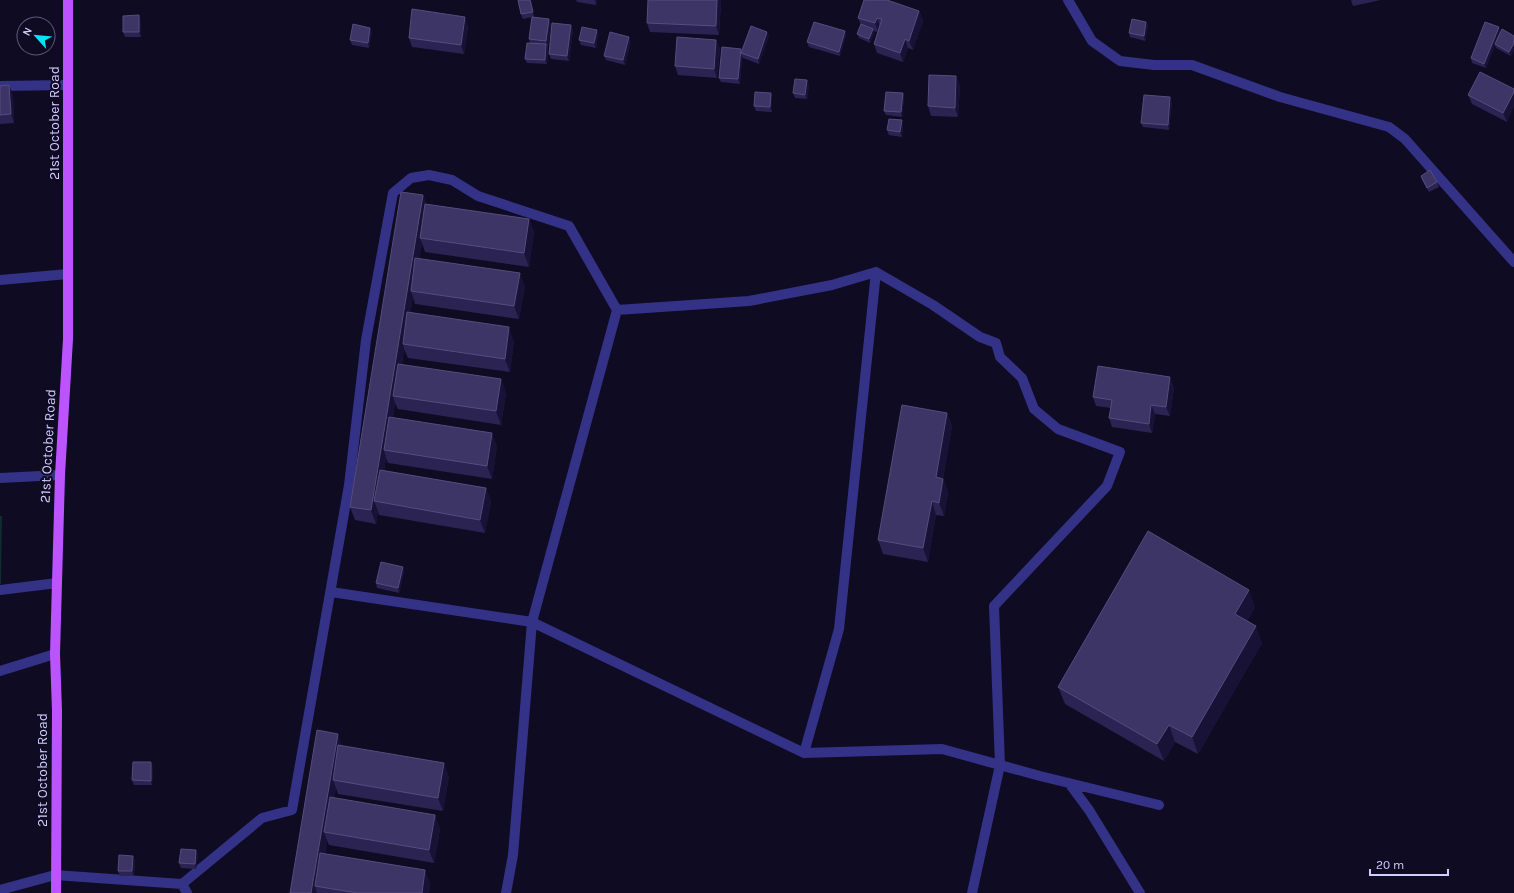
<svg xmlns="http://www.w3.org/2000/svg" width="1514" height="893" font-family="Karla,sans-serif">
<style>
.green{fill:#0e2d2b}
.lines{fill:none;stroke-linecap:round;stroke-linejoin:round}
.service{stroke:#333286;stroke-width:10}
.minor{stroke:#333286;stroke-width:10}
.primary{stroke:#bb54ff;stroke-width:10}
.wall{fill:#2b2352}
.shaded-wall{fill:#181237}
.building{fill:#3d3565;stroke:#544d7d}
.labels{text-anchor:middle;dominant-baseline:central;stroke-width:4;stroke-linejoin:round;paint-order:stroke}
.street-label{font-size:14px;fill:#d2cdff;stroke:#0f0b23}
</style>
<rect width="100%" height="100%" fill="#0f0b23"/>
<path class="green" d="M0 516H2L1 584H0Z"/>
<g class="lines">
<path class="service" d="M331 592 532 622 804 753 942 749 1040 776 1159 805
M804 753 839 629 876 272
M1069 783 1089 810 1140 893
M55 875 182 884 187 893
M182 884 262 818 292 810 349 485 366 340 393 193 411 178 429 175 452 180 478 196 569 226 617 310 749 301 832 285 876 272 933 305 980 337 996 343 1000 357 1022 378 1034 409 1058 429 1120 452 1107 486 994 606 1000 765 972 893
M506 893 513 855 532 622 617 310"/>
<path class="minor" d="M1068 0 1092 41 1120 61 1154 65H1192L1280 97 1389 127 1405 139 1514 262
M0 86 68 85
M0 280 68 274
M0 478 60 475
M0 590 57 583
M0 671 55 654
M0 890 55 875"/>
<path class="primary" d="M56 893 57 711 55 654 60 475 68 339V0"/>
</g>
<path class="wall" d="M531 0 534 17 551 24 548 46H547L548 49 547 64 527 63 525 59 530 43 529 39 532 17 523 19 521 14Z
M576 0H597L596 5 577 2Z
M648 0H720L721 3 719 35 650 32 647 23Z
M1351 0H1381L1353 6Z
M919 11 923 21 913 50 908 48 903 62 877 53 874 44 878 32 873 31 874 34 870 43 859 38 857 34 861 25 858 18Z
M141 20V37H125L123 32Z
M1146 22 1148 26 1145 41 1130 37 1129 33Z
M571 25 573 30 569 61 551 59 549 54Z
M468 26 464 54 412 47 409 38Z
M1499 27 1500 32 1499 36H1514V51L1511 56 1496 48 1495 45 1486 68 1472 63 1471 58Z
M597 30 598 34 596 48 581 45 579 40Z
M845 31 846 36 840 56 809 47 807 42Z
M372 32 369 48 352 45 350 40Z
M769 36 759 64 743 58 742 57 740 84 721 82 719 78 742 51Z
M716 40 720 49 717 78 678 75 675 66Z
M631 42 625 65 606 60 604 56Z
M807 80 809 85 807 99 795 98 793 93Z
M960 85 958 117 931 116 928 106Z
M0 86 13 95 14 123 0 124Z
M1514 89 1507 122 1472 104 1468 95Z
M771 93 772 97V112L756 111 754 106Z
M903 93 904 98 902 117 886 115 884 111Z
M1172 102 1169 130 1143 127 1141 123Z
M903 125 902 137 889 135 887 130Z
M1421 176 1437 182 1439 187 1429 192 1422 180Z
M423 195 426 204 529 219 534 232 529 267 425 252 422 243 419 259 525 286 519 319 415 304 413 297 410 313 514 341 510 372 408 358 404 349 402 365 501 379 506 393 501 425 398 409 395 403 393 417 497 446 492 479 388 463 386 458 384 471 486 488 491 502 485 533 379 515 378 511 376 524 355 520 350 507Z
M1174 387 1170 416 1155 414 1152 433 1112 427 1109 418 1111 408 1096 406 1093 397Z
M947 413 952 426 943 479 948 492 944 516 936 515 928 562 883 554 878 540Z
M404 572 399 593 377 588 376 583Z
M1255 607 1247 621 1262 643 1198 754 1175 742 1164 761 1065 704 1058 687Z
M342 746 449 776 443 811 338 794 336 788 334 798 435 815 440 829 434 863 329 845 327 840 325 854 425 870 430 884 429 893H290Z
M153 767 152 785H134L132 780Z
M196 850 198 855 196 869 181 868 179 863Z
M135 861 134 876H120L118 871Z"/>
<path class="shaded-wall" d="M530 0H531L534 17 533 12Z
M595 0H597L596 5Z
M717 0H720L721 3 719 35 716 26Z
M919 11 923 21 913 50 909 41Z
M139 15 141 20V37L139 32Z
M465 17 468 26 464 54 461 45Z
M877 18 880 27 878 32 875 23Z
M549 19 551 24 548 46 546 41Z
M1146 22 1148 26 1145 41 1144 36Z
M571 25 573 30 569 61 567 56Z
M1499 27 1500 32 1495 44V45L1486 68 1484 64Z
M370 28 372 32 369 48 368 43Z
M873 29 874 34 870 43 869 39Z
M597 30 598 34 596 48 594 43Z
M845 31 846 36 840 56 839 52Z
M767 32 769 36 759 64 758 59Z
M629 37 631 42 625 65 623 60Z
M905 39 908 48 903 62 900 53Z
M716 40 720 49 717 78 714 69Z
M1514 43V51L1511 56 1509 52Z
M546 44 548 49 547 64 545 60Z
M741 49 743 54 741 53 742 57 740 84 738 79Z
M956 76 960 85 958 117 955 108Z
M807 80 809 85 807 99 805 95Z
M9 85 13 95 14 123 11 114Z
M1514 92V107L1507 122 1503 113Z
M771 93 772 97V112L770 107Z
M903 93 904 98 902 117 901 112Z
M1170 97 1172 102 1169 130 1168 125Z
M902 120 903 125 902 137 900 132Z
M423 195 427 209 420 238 422 243 414 291H411L413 297 405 345 403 344 404 349 397 397 393 396 395 403 388 451 384 450 386 458 379 502 374 501 378 511 376 524 371 510Z
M529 219 534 232 529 267 524 253Z
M520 273 525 286 519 319 514 306Z
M509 327 514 341 510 372 505 359Z
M1170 377 1174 387 1170 416 1166 407Z
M501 379 506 393 501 425 496 411Z
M1151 405 1155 414 1152 433 1149 424Z
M947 413 952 426 942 486 943 479 948 492 944 516 939 503 936 477Z
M492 433 497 446 492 479 487 466Z
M486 488 491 502 485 533 480 520Z
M932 501 936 515 928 562 923 548Z
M403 567 404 572 399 593 398 588Z
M1249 590 1255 607 1241 631 1235 614Z
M1256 626 1262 643 1198 754 1192 737Z
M1169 725 1175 742 1164 761 1157 744Z
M338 734 342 747 333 780 336 788 328 832H324L327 840 319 887 315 886 317 893H311Z
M151 762 153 767 152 785 151 781Z
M444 763 449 776 443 811 438 798Z
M435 815 440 829 434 863 429 850Z
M196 850 198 855 196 869 195 864Z
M133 856 135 861 134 876 132 871Z
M425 870 430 884 429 893H422Z"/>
<path class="building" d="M518 0H530L533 12 521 14Z
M648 0H717L716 26 647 23Z
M864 0H887L919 11 909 41 905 39 900 53 874 44 882 19 877 18 875 23 858 18Z
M412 9 465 17 461 45 409 38Z
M139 15V32H123V16Z
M532 17 549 19 546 41 529 39Z
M1132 19 1146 22 1144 36 1129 33Z
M814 22 845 31 839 52 807 42Z
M1485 22 1499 27 1484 64 1471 58Z
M552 23 571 25 567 56 549 54Z
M353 24 370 28 368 43 350 40Z
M861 24 873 29 869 39 857 34Z
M751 26 767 32 758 59 741 53Z
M582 27 597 30 594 43 579 40Z
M1502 29 1514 36V43L1509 52 1495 44Z
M610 32 629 37 623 60 604 56Z
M677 37 716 40 714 69 675 66Z
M527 43 546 44 545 60 525 59Z
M722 47 741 49 738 79 719 78Z
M1480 72 1514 89V92L1503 113 1468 95Z
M929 75 956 76 955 108 928 106Z
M795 79 807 80 805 95 793 93Z
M9 85 11 114 0 115V86Z
M755 92 771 93 770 107 754 106Z
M886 92 903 93 901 112 884 111Z
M1144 95 1170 97 1168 125 1141 123Z
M889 119 902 120 900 132 887 130Z
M1430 170 1437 182 1427 188 1421 176Z
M401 192 423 195 371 510 350 507Z
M425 204 529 219 524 253 420 238Z
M415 258 520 273 514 306 411 291Z
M407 312 509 327 505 359 403 344Z
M398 364 501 379 496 411 393 396Z
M1098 366 1170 377 1166 407 1151 405 1149 424 1109 418 1112 400 1093 397Z
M902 405 947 413 936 477 943 479 939 503 932 501 923 548 878 540Z
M389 417 492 433 487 466 384 450Z
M380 470 486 488 480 520 374 501Z
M1148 531 1249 590 1235 614 1256 626 1192 737 1169 725 1157 744 1058 687Z
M381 562 403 567 398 588 376 583Z
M317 730 338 734 311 893H290Z
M338 745 444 763 438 798 333 780Z
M133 762H151V781L132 780Z
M330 797 435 815 429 850 324 832Z
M181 849 196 850 195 864 179 863Z
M320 853 425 870 422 893H357L315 886Z
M119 855 133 856 132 871H118Z"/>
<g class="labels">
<g class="street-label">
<text transform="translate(54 123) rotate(-90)">21st October Road</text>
<text transform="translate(48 446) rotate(-87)">21st October Road</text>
<text transform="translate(42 770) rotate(-90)">21st October Road</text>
</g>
</g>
<g transform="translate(36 36) rotate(297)"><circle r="19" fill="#0f0b23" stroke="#5d597b"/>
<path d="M0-3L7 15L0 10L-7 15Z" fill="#00e6f8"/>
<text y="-6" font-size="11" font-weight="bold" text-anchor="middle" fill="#d2cdff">N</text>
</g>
<path d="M1370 869v6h78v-6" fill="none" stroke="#d2cdff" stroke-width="2"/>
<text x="1376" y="869" font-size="12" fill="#d2cdff" stroke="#0f0b23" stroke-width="3" paint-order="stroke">20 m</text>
</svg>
